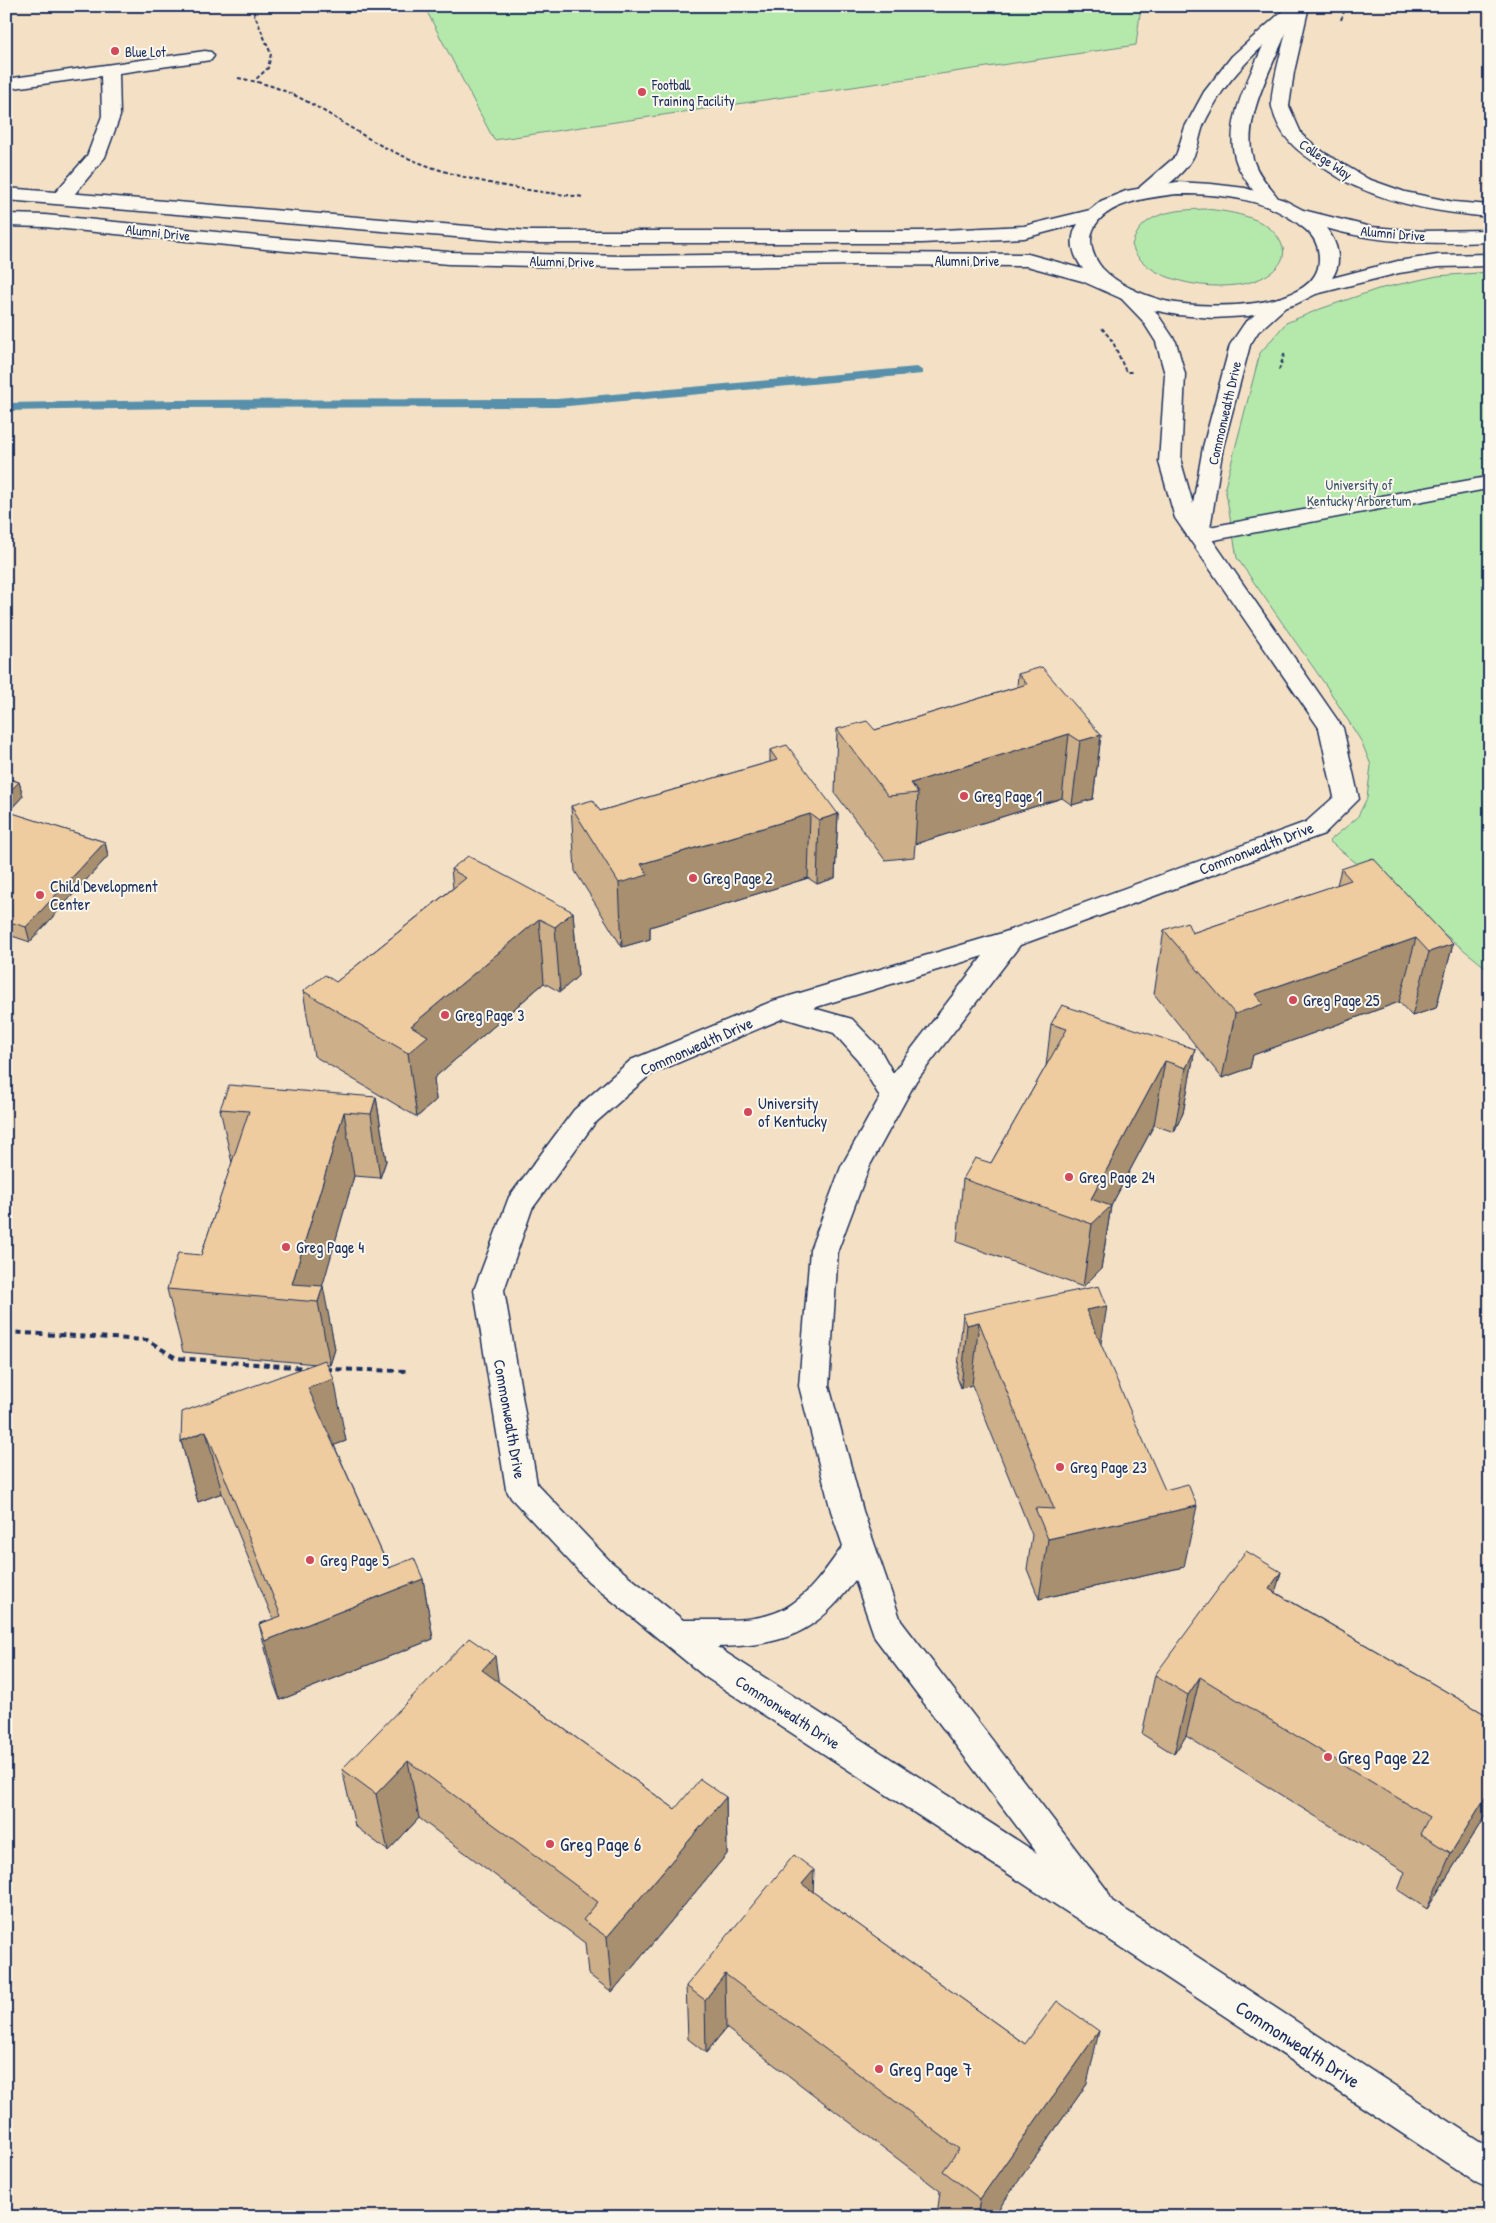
<svg xmlns="http://www.w3.org/2000/svg" width="1496" height="2223" font-family="'Patrick Hand',sans-serif">
<style>
.built{fill:#f4e1c5}
.green{fill:#b5e9ab;stroke:#688c84}
.lines{fill:none;stroke-linecap:round;stroke-linejoin:round}
.stream{fill:#5890ab;fill-rule:evenodd}
.lane-casing{stroke:#1b2f5e;stroke-width:3}
.street-casing{stroke:#1b2f5e;stroke-width:3}
.secondary-casing{stroke:#1b2f5e;stroke-width:3}
.path-far1{stroke:#1b2f5e;stroke-width:2;stroke-dasharray:4 2.5;stroke-linecap:butt}
.path{stroke:#1b2f5e;stroke-width:4;stroke-dasharray:6 4.5;stroke-linecap:butt}
.lane{fill:#fbf7ec;fill-rule:evenodd}
.street{fill:#fbf7ec;fill-rule:evenodd}
.secondary{fill:#fbf7ec;fill-rule:evenodd}
.wall{fill:#cdaf89;stroke:#1b2f5e}
.shaded-wall{fill:#a78f6f;stroke:#1b2f5e}
.building{fill:#eecc9f;stroke:#1b2f5e}
.poi-dot{fill:#d1495b;stroke:#fbf7ec;stroke-width:2}
.labels{text-anchor:middle;dominant-baseline:central;stroke-width:4;stroke-linejoin:round;paint-order:stroke}
.far-poi-label{font-size:14px;fill:#1b2f5e;stroke:#fbf7ec;text-anchor:start}
.far-street-label{font-size:14px;fill:#1b2f5e;stroke:#fbf7ec}
.far-park-label{font-size:14px;fill:#3a546d;stroke:#fbf7ec}
.poi-label{font-size:16px;fill:#1b2f5e;stroke:#fbf7ec;text-anchor:start}
.street-label{font-size:16px;fill:#1b2f5e;stroke:#fbf7ec}
.near-poi-label{font-size:19px;fill:#1b2f5e;stroke:#fbf7ec;text-anchor:start}
.near-street-label{font-size:19px;fill:#1b2f5e;stroke:#fbf7ec}
</style>
<rect width="100%" height="100%" fill="#f7ead5"/>
<filter id="ink" filterUnits="userSpaceOnUse"><feTurbulence type="fractalNoise" baseFrequency=".02" numOctaves="2"/><feDisplacementMap in="SourceGraphic" scale="10" xChannelSelector="R" yChannelSelector="G"/><feConvolveMatrix kernelMatrix="1 2 1 2 8 2 1 2 1" color-interpolation-filters="sRGB"/></filter>
<g filter="url(#ink)">
<path class="built" d="M6 6H1490V2217H6Z"/>
<path class="green" d="M424 6H1141L1136 45 494 140Z
M1206 209C1232 212 1274 217 1283 248 1286 259 1277 269 1267 275 1236 295 1163 287 1139 258 1135 255 1134 249 1132 245 1141 211 1176 210 1206 209Z
M1490 272V971L1329 841 1357 818 1367 798 1371 765 1361 741 1327 687 1237 558 1225 487 1260 353 1286 323 1320 309 1378 289 1437 276Z"/>
<g class="lines">
<path class="stream" d="M917 367 923 371 922 374 557 407 177 408 6 411V403L177 400 557 399Z"/>
<defs>
<path id="lane" d="M205 51 211 52 214 56 211 60 119 73 120 116 105 157 68 202 61 204 54 202 52 198 54 194 87 156 102 116 101 76 6 89V79Z
M1487 477H1490V489H1487L1198 543 1190 541 1187 536 1190 531 1198 529Z"/>
<path id="street" d="M1288 6H1309L1294 72 1289 106 1302 135 1323 152 1368 179 1405 192 1454 202 1490 205V217C1444 213 1399 206 1357 187 1346 183 1335 175 1324 168 1299 153 1279 138 1272 107 1269 95 1282 48 1286 33 1271 69 1240 123 1254 162 1259 177 1272 189 1280 201L1278 205 1271 207 1264 205C1255 192 1243 179 1237 164 1222 126 1248 80 1263 46 1248 60 1234 75 1222 92 1215 103 1208 115 1203 126 1199 137 1198 150 1192 159 1184 173 1156 199 1140 195L1138 191 1140 187 1176 156 1185 127 1204 92 1232 56Z
M1127 288 1134 290 1156 312 1176 342 1185 374 1181 462 1193 504 1203 447 1230 345 1244 324 1272 300 1279 298 1286 300 1289 304 1258 332 1250 345 1223 447 1209 535 1343 728 1359 799 1324 834 1020 945 916 1081 869 1167 838 1250 829 1386 863 1511 901 1621 1107 1890 1112 1901 1490 2148V2189L1477 2183 1093 1929 704 1676 588 1581 511 1498 506 1489 474 1290 509 1197 574 1110 631 1060 773 1001 1002 933 1306 822 1334 797 1319 728 1175 518 1159 462 1165 374 1156 342 1142 320 1117 294 1120 290ZM983 956 893 1073 878 1046 852 1019 813 1008ZM784 1018 834 1033 858 1060 880 1097 841 1167 810 1250 799 1386 831 1511 843 1546C828 1566 814 1589 792 1604 763 1625 717 1619 683 1620L610 1561 537 1484 504 1290 532 1209 594 1124 651 1074ZM855 1580 875 1638 1037 1853 717 1647C783 1645 815 1635 855 1580Z"/>
<path id="secondary" d="M1177 182 1211 184 1245 188 1284 200 1303 210 1371 227 1422 231 1490 230V242C1434 244 1380 244 1326 228 1338 243 1343 262 1332 278L1398 261 1438 255 1490 254V266L1438 267 1399 273 1316 294 1296 304 1273 311 1248 316 1213 318 1178 315 1153 310 1120 298 1082 281 1027 266 863 265 622 268 449 264 286 251 45 227 6 226V214L45 215 286 239 449 252 622 256 863 253 1028 254 1083 269C1073 256 1068 239 1078 224L1024 238 922 243H529L6 200V188L529 231H922L1024 226 1090 210 1101 201 1126 191ZM1177 194C1223 194 1269 198 1305 229 1315 237 1319 247 1319 259 1320 312 1199 309 1165 301 1143 295 1118 285 1102 268 1093 257 1088 243 1093 230 1104 202 1152 197 1177 194Z"/>
</defs>
<use href="#lane" class="lane-casing"/>
<use href="#street" class="street-casing"/>
<use href="#secondary" class="secondary-casing"/>
<path class="path-far1" d="M251 6 271 54 268 68 255 80
M1341 20 1346 6
M238 78C253 81 268 84 282 90 321 105 354 133 392 151 453 180 518 190 584 197
M1102 328 1113 342 1126 372H1132
M1279 370 1285 352"/>
<path class="path" d="M6 1332 147 1340 176 1358 308 1368
M326 1369 408 1371"/>
<use href="#lane" class="lane"/>
<use href="#street" class="street"/>
<use href="#secondary" class="secondary"/>
</g>
<path class="wall" d="M1018 674 1101 735 1093 799 1072 805 1062 798 915 844 914 857 885 860 835 793 837 729 875 730 1017 687Z
M770 750 838 814 835 878 817 884 808 878 650 927V939L622 947 575 871 571 806 600 811 770 762Z
M6 778 19 782 23 796 8 812 105 842 108 856 30 942 6 934Z
M451 869 573 912 578 976 560 992 544 983 434 1078 436 1100 417 1117 314 1056 303 991 336 982 453 888Z
M1341 869 1453 944 1436 1008 1412 1016 1399 1002 1253 1055 1250 1068 1222 1078 1154 994 1164 930 1192 933 1337 885Z
M1051 1024 1195 1049 1183 1113 1174 1132 1154 1125 1111 1206 1101 1269 1083 1287 957 1242 963 1179 991 1163 1046 1066Z
M376 1097 386 1161 380 1178 354 1176 322 1286 335 1349 330 1365H327L346 1441 334 1445 389 1568 423 1579 433 1639 280 1700 274 1684 259 1624 273 1619 222 1493 198 1502 181 1441 316 1364 183 1352 167 1289 201 1255 232 1163 220 1109Z
M963 1314 1101 1345 1184 1567 1039 1599 1027 1569 1032 1535 972 1385 961 1388 957 1377Z
M1281 1572 1275 1592 1490 1717V1808L1427 1909 1398 1890 1405 1872 1186 1736 1174 1754 1142 1734 1155 1675Z
M499 1682 675 1809 726 1797 727 1854 612 1992 588 1974 585 1943 419 1818 388 1851 355 1826 342 1769Z
M813 1892 1025 2044 1087 2084 993 2217H937L940 2191 726 2028 706 2053 688 2039 686 1986Z"/>
<path class="shaded-wall" d="M1069 734 1062 798 915 844 918 793 911 783Z
M1101 735 1093 799 1072 805 1080 741Z
M19 782 23 796 6 814V795Z
M810 814 808 878 650 927V939L622 947 619 883 641 864Z
M838 814 835 878 817 884 819 820Z
M105 842 108 856 30 942 26 927Z
M573 912 578 976 560 992 555 927Z
M539 919 544 983 434 1078 436 1100 417 1117 408 1053 411 1026Z
M1416 938 1399 1002 1253 1055 1250 1068 1222 1078 1235 1014 1255 994Z
M1453 944 1436 1008 1412 1016 1429 952Z
M1195 1049 1183 1113 1174 1132 1186 1068Z
M1165 1061 1154 1125 1111 1206 1101 1269 1083 1287 1092 1224 1091 1199Z
M376 1097 386 1161 380 1178 371 1114Z
M344 1112 354 1176 318 1302 292 1284Z
M323 1286 335 1349 330 1365 318 1302Z
M1107 1306 1097 1368 1086 1310Z
M979 1322 972 1385 961 1388 967 1325Z
M334 1379 346 1441 321 1450 308 1388Z
M206 1431 222 1493 198 1502 181 1441Z
M1197 1506 1184 1567 1039 1599 1048 1539Z
M1281 1572 1264 1632 1269 1589Z
M423 1579 433 1639 280 1700 265 1641Z
M495 1656 503 1715 482 1670Z
M1200 1677 1186 1736 1174 1754 1188 1695Z
M408 1761 419 1818 388 1851 376 1794Z
M1490 1790V1808L1427 1909 1451 1853Z
M726 1797 727 1854 612 1992 607 1937Z
M814 1870 812 1925 802 1884Z
M725 1974 726 2028 706 2053 705 2000Z
M1099 2031 1087 2084 993 2217H977L980 2199Z"/>
<path class="building" d="M1042 667 1101 735 1080 741 1069 734 911 783 918 793 888 796 837 729 867 721 875 730 1027 684 1018 674Z
M787 745 838 814 819 820 810 814 641 864 648 875 619 883 571 806 593 800 600 811 777 760 770 750Z
M6 778 19 782 6 795Z
M6 811 105 842 26 927 6 921Z
M468 856 573 912 555 927 539 919 411 1026 428 1036 408 1053 303 991 325 975 336 982 466 878 451 869Z
M1373 858 1453 944 1429 952 1416 938 1255 994 1263 1004 1235 1014 1164 930 1187 922 1192 933 1351 880 1341 869Z
M1062 1005 1195 1049 1186 1068 1165 1061 1091 1199 1111 1206 1092 1224 963 1179 975 1158 991 1163 1067 1029 1051 1024Z
M229 1085 376 1097 371 1114 344 1112 292 1284 323 1286 318 1302 167 1289 178 1253 201 1255 249 1111 220 1109Z
M1099 1286 1107 1306 1086 1310 1165 1490 1188 1484 1197 1506 1048 1539 1035 1508 1054 1509 979 1322 967 1325 963 1314Z
M325 1360 334 1379 308 1388 389 1568 414 1558 423 1579 265 1641 259 1624 281 1616 206 1431 181 1441 182 1412Z
M1246 1551 1281 1572 1269 1589 1490 1717V1790L1451 1853 1420 1834 1429 1817 1200 1677 1188 1695 1155 1675Z
M469 1638 495 1656 482 1670 675 1809 700 1779 726 1797 607 1937 583 1920 598 1902 408 1761 376 1794 342 1769Z
M794 1855 814 1870 802 1884 1025 2044 1057 2001 1099 2031 980 2199 943 2171 959 2149 725 1974 705 2000 686 1986Z"/>
</g>
<g class="poi-dot">
<circle cx="115" cy="51" r="5"/>
<circle cx="642" cy="92" r="5"/>
<circle cx="964" cy="796" r="5"/>
<circle cx="693" cy="878" r="5"/>
<circle cx="40" cy="895" r="5"/>
<circle cx="1293" cy="1000" r="5"/>
<circle cx="445" cy="1015" r="5"/>
<circle cx="748" cy="1112" r="5"/>
<circle cx="1069" cy="1177" r="5"/>
<circle cx="286" cy="1247" r="5"/>
<circle cx="1060" cy="1467" r="5"/>
<circle cx="310" cy="1560" r="5"/>
<circle cx="1328" cy="1757" r="5"/>
<circle cx="550" cy="1844" r="5"/>
<circle cx="879" cy="2069" r="5"/>
</g>
<g class="labels">
<g class="far-poi-label">
<text x="125" y="51">Blue Lot</text>
<text x="652" y="84">Football<tspan x="652" dy="16">Training Facility</tspan></text>
</g>
<g class="far-street-label">
<text transform="translate(1326 159) rotate(34)">College Way</text>
<text transform="translate(158 232) rotate(6)">Alumni Drive</text>
<text transform="translate(1393 233) rotate(5)">Alumni Drive</text>
<text x="967" y="260">Alumni Drive</text>
<text transform="translate(562 261) rotate(1)">Alumni Drive</text>
<text transform="translate(1224 413) rotate(-77)">Commonwealth Drive</text>
</g>
<g class="far-park-label">
<text x="1359" y="484">University of<tspan x="1359" dy="16">Kentucky Arboretum</tspan></text>
</g>
<g class="poi-label">
<text x="974" y="796">Greg Page 1</text>
<text x="703" y="878">Greg Page 2</text>
<text x="50" y="886">Child Development<tspan x="50" dy="18">Center</tspan></text>
<text x="1303" y="1000">Greg Page 25</text>
<text x="455" y="1015">Greg Page 3</text>
<text x="758" y="1103">University<tspan x="758" dy="18">of Kentucky</tspan></text>
<text x="1079" y="1177">Greg Page 24</text>
<text x="296" y="1247">Greg Page 4</text>
<text x="1070" y="1467">Greg Page 23</text>
<text x="320" y="1560">Greg Page 5</text>
</g>
<g class="street-label">
<text transform="translate(1256 848) rotate(-21)">Commonwealth Drive</text>
<text transform="translate(696 1046) rotate(-24)">Commonwealth Drive</text>
<text transform="translate(510 1419) rotate(80)">Commonwealth Drive</text>
<text transform="translate(788 1712) rotate(33)">Commonwealth Drive</text>
</g>
<g class="near-poi-label">
<text x="1338" y="1757">Greg Page 22</text>
<text x="560" y="1844">Greg Page 6</text>
<text x="889" y="2069">Greg Page 7</text>
</g>
<g class="near-street-label">
<text transform="translate(1298 2044) rotate(33)">Commonwealth Drive</text>
</g>
</g>
<rect width="1496" height="2223" fill="none" stroke="#fbf7ec" stroke-width="25"/>
<rect x="12" y="12" width="1471" height="2198" fill="none" stroke="#1b2f5e" stroke-width="2" filter="url(#ink)"/>
</svg>
